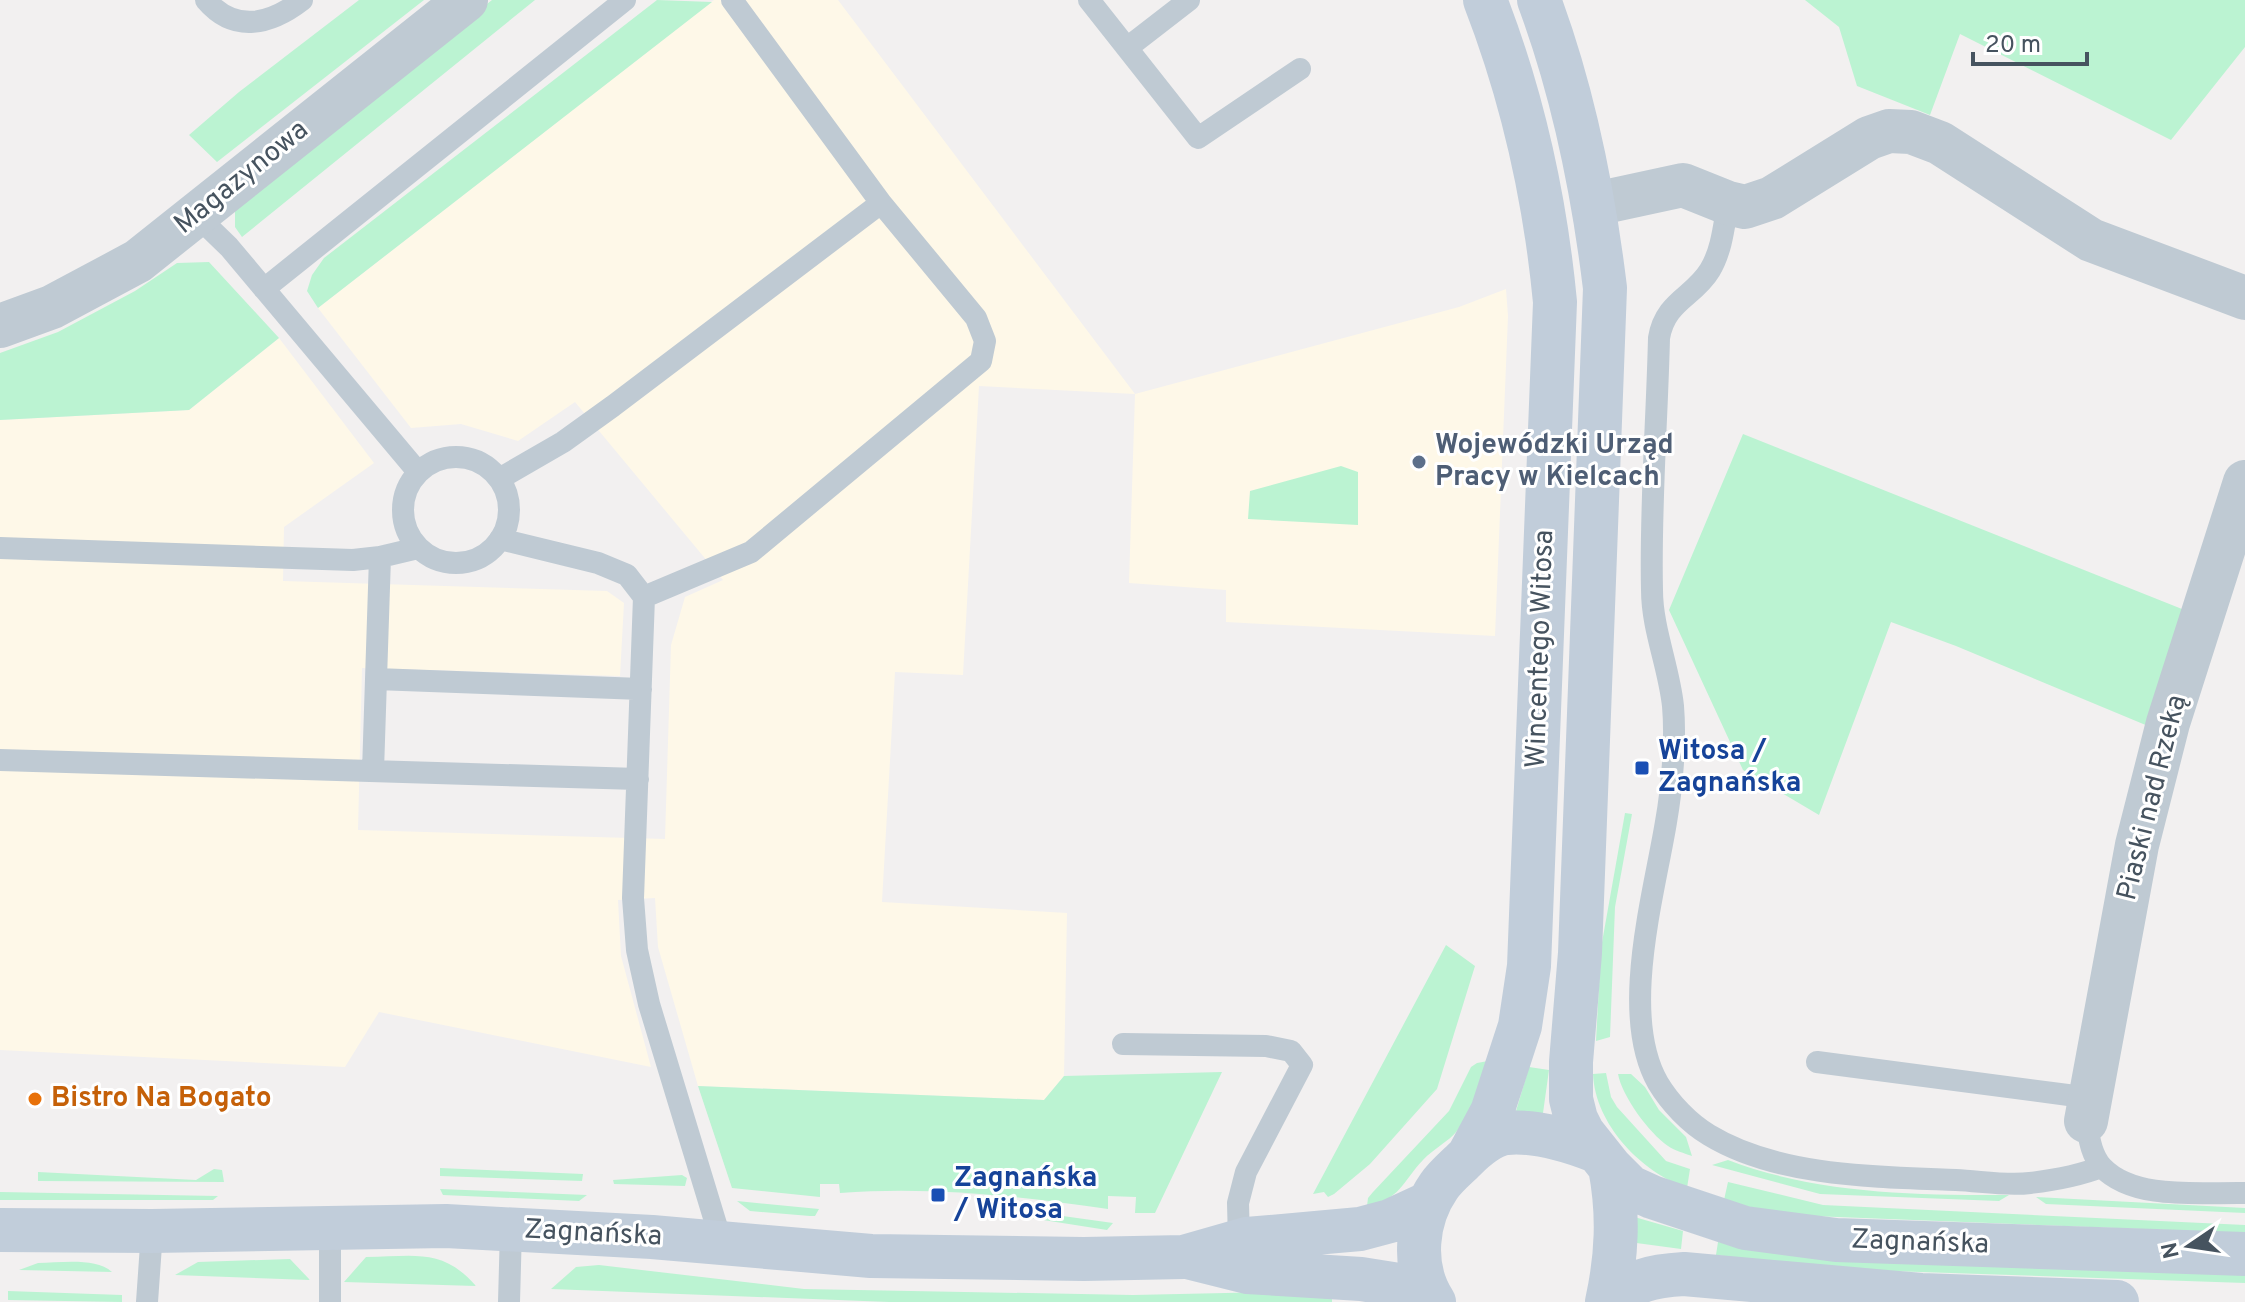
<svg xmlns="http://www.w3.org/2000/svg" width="2245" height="1302" font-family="Overpass,sans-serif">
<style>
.commercial{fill:#fef8e8}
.green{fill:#bbf3d2}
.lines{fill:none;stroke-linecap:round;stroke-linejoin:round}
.lane{stroke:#bfcad3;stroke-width:22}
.street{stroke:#bfcad3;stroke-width:44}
.secondary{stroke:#c1cdda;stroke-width:44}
.service-dot{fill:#5c6f8a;stroke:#fff;stroke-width:3}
.transit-dot{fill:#1a4fb4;stroke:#fff;stroke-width:3}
.food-dot{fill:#e8710a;stroke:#fff;stroke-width:3}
.labels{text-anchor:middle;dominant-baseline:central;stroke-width:6;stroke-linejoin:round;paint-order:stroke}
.street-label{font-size:28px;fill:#46535f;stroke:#fff}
.service-label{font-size:28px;font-weight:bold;fill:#4e5e75;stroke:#fff;text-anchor:start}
.transit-label{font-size:28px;font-weight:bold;fill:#164399;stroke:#fff;text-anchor:start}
.food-label{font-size:28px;font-weight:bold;fill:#c56008;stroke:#fff;text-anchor:start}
</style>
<rect width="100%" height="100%" fill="#f2f0f0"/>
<path class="commercial" d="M714 0H838L1135 394 1459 307 1506 289 1508 316 1495 636 1226 622V590L1129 583 1135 394 979 386 963 675 895 672 882 902 1067 913 1064 1076 1044 1100 698 1086 658 947 655 898 618 900 621 956 651 1067 379 1012 345 1067 0 1050V420L189 410 279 338 374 463 284 527 283 581 607 591 624 603 620 676 362 668 358 830 665 839 671 645 685 597 723 580 575 402 518 441 461 424 411 428 318 308Z"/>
<path class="green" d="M359 0H424L217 162 189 135 239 92Z
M492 0H535L242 237 235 227V209L248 194Z
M657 0 712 2 318 308 307 291 312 275 324 258Z
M1805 0H2245V47L2171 140 1960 34 1930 115 1857 86 1839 27Z
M209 262 279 338 189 410 0 420V353L58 332 135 291 177 263Z
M1743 434 2187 611 2148 726 1956 646 1891 622 1819 815 1743 770 1669 610Z
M1341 466 1358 472V525L1248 519 1250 491Z
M1625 813 1632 814 1615 907 1610 1037 1596 1041 1601 948Z
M1446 945 1475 966 1437 1089 1370 1164 1334 1194 1328 1197 1324 1192 1313 1194Z
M1488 1061C1480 1085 1473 1111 1457 1131 1448 1142 1433 1149 1423 1160 1402 1182 1400 1200 1367 1206L1368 1198 1373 1192 1449 1111 1471 1067 1477 1063Z
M1529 1067 1549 1070 1543 1113 1538 1116 1516 1111Z
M1222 1072 1155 1213H1135L1136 1197 1108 1196V1209C1019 1196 930 1186 840 1193L839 1184H820V1197L732 1188 698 1086 1044 1100 1064 1076Z
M1606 1073 1611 1097 1617 1107 1666 1161 1690 1169 1687 1188C1641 1172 1595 1124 1593 1074Z
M1618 1074H1631L1645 1087 1659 1110 1686 1137 1692 1156C1684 1153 1675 1151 1668 1146 1649 1133 1622 1096 1618 1074Z
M1728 1160C1817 1194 1915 1195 2009 1195L1999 1201 1820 1194 1712 1165Z
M440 1168 583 1174 582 1181 440 1176Z
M214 1169 222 1170 224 1182 38 1181V1172L196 1180Z
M682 1175 687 1178 685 1186 614 1184 613 1180Z
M1728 1182 1823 1205 2245 1225V1233L1812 1216 1749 1207 1724 1200Z
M440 1189 587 1195 579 1201 443 1195Z
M0 1192 218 1196 213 1200H0Z
M2036 1197 2245 1208V1213L2046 1204Z
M737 1201 819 1209 815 1216H810L750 1211Z
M991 1206 1113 1223 1107 1230 998 1213 991 1212Z
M1631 1216 1683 1231 1681 1249 1629 1242Z
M1718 1242 2245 1275V1283L1831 1269 1716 1255Z
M366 1257C413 1257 442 1247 476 1286L344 1282Z
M290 1259 310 1280 175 1275 198 1262Z
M38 1263C60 1263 95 1257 112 1272L19 1270Z
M599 1265 804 1289 1133 1295 1275 1292 1332 1296V1302H889L551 1289 576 1267Z
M8 1291 122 1295V1302L8 1300Z"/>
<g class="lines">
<path class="lane" d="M206 0C235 34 271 24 302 0
M1089 0 1198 138 1300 69
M1127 48 1189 0
M1728 203C1724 225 1722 250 1710 270 1694 297 1665 301 1659 338 1657 422 1650 507 1652 590 1652 629 1669 667 1673 706 1676 741 1672 788 1666 822 1654 895 1619 1015 1658 1083 1670 1103 1689 1123 1709 1135 1778 1177 1878 1177 1956 1180 1980 1181 2006 1186 2030 1183 2055 1180 2078 1176 2101 1167
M196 215 229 247 418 472
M264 289 625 0
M403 510a53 53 0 1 1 106 0a53 53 0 1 1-106 0Z
M499 479 563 442 613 406 881 203 732 0
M500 539 598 563 627 575 644 597 633 898 637 950 649 1004 722 1244
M0 548 353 560 380 557 418 548
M644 597 751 552 981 361 985 341 976 318 881 203
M376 679 641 689
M0 760 638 779
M373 771 380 557
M1123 1044 1266 1046 1291 1051 1302 1065 1246 1172 1238 1203 1239 1241
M1817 1062 2091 1098
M2086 1121C2089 1137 2091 1155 2102 1167 2134 1201 2202 1192 2245 1193
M147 1302 152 1231
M330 1302V1228
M509 1302 511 1229"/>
<path class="street" d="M1595 204 1683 185 1728 203 1745 207 1772 198 1869 138 1889 131 1911 132 1940 143 2091 240 2245 298
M0 326 52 307 138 261 466 0
M2086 1121 2137 845 2168 723 2245 482"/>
<path class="secondary" d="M1539 0C1574 94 1593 189 1605 288L1580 953 1571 1062V1099L1576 1119 1583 1133 1610 1167 1630 1187 1652 1197 1745 1228 1836 1240 2245 1254
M1470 1153 1492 1112 1520 1026 1529 966 1555 302C1545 197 1523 98 1485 0
M0 1230 152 1231 446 1226 652 1237 871 1256 1084 1259 1184 1257 1247 1239 1360 1229 1390 1221 1429 1203
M1187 1257 1247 1272 1361 1279 1405 1286 1432 1299
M1434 1302C1411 1267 1416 1219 1439 1186 1446 1176 1456 1168 1465 1159 1476 1148 1490 1136 1506 1133 1536 1130 1568 1140 1596 1151
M1607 1302C1617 1256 1619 1214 1610 1167
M1608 1302C1636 1280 1649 1276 1684 1274L1921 1295 2117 1302"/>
</g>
<circle class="service-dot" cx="1419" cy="462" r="8"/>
<g class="transit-dot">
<rect x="1634" y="760" width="16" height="16" rx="4"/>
<rect x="930" y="1187" width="16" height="16" rx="4"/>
</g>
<circle class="food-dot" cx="35" cy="1099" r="8"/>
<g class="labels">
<g class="street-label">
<text transform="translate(242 178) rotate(-39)">Magazynowa</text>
<text transform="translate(1541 649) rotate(-88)">Wincentego Witosa</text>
<text transform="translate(2153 798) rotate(-76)">Piaski nad Rzeką</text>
<text transform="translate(593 1234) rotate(3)">Zagnańska</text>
<text transform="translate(1920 1243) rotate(2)">Zagnańska</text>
</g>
<g class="service-label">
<text x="1435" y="446">Wojewódzki Urząd<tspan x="1435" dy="32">Pracy w Kielcach</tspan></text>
</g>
<g class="transit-label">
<text x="1658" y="752">Witosa /<tspan x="1658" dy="32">Zagnańska</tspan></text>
<text x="954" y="1179">Zagnańska<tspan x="954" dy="32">/ Witosa</tspan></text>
</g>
<g class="food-label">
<text x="51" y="1099">Bistro Na Bogato</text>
</g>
</g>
<g transform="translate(2189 1246) rotate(257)" stroke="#ffffff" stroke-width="6" paint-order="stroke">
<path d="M0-6L14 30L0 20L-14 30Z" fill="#46535f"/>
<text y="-12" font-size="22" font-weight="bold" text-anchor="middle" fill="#46535f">N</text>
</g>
<path d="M1973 52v12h114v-12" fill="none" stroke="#46535f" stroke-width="4"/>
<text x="1985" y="52" font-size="24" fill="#46535f" stroke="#ffffff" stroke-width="6" paint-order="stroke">20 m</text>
</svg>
